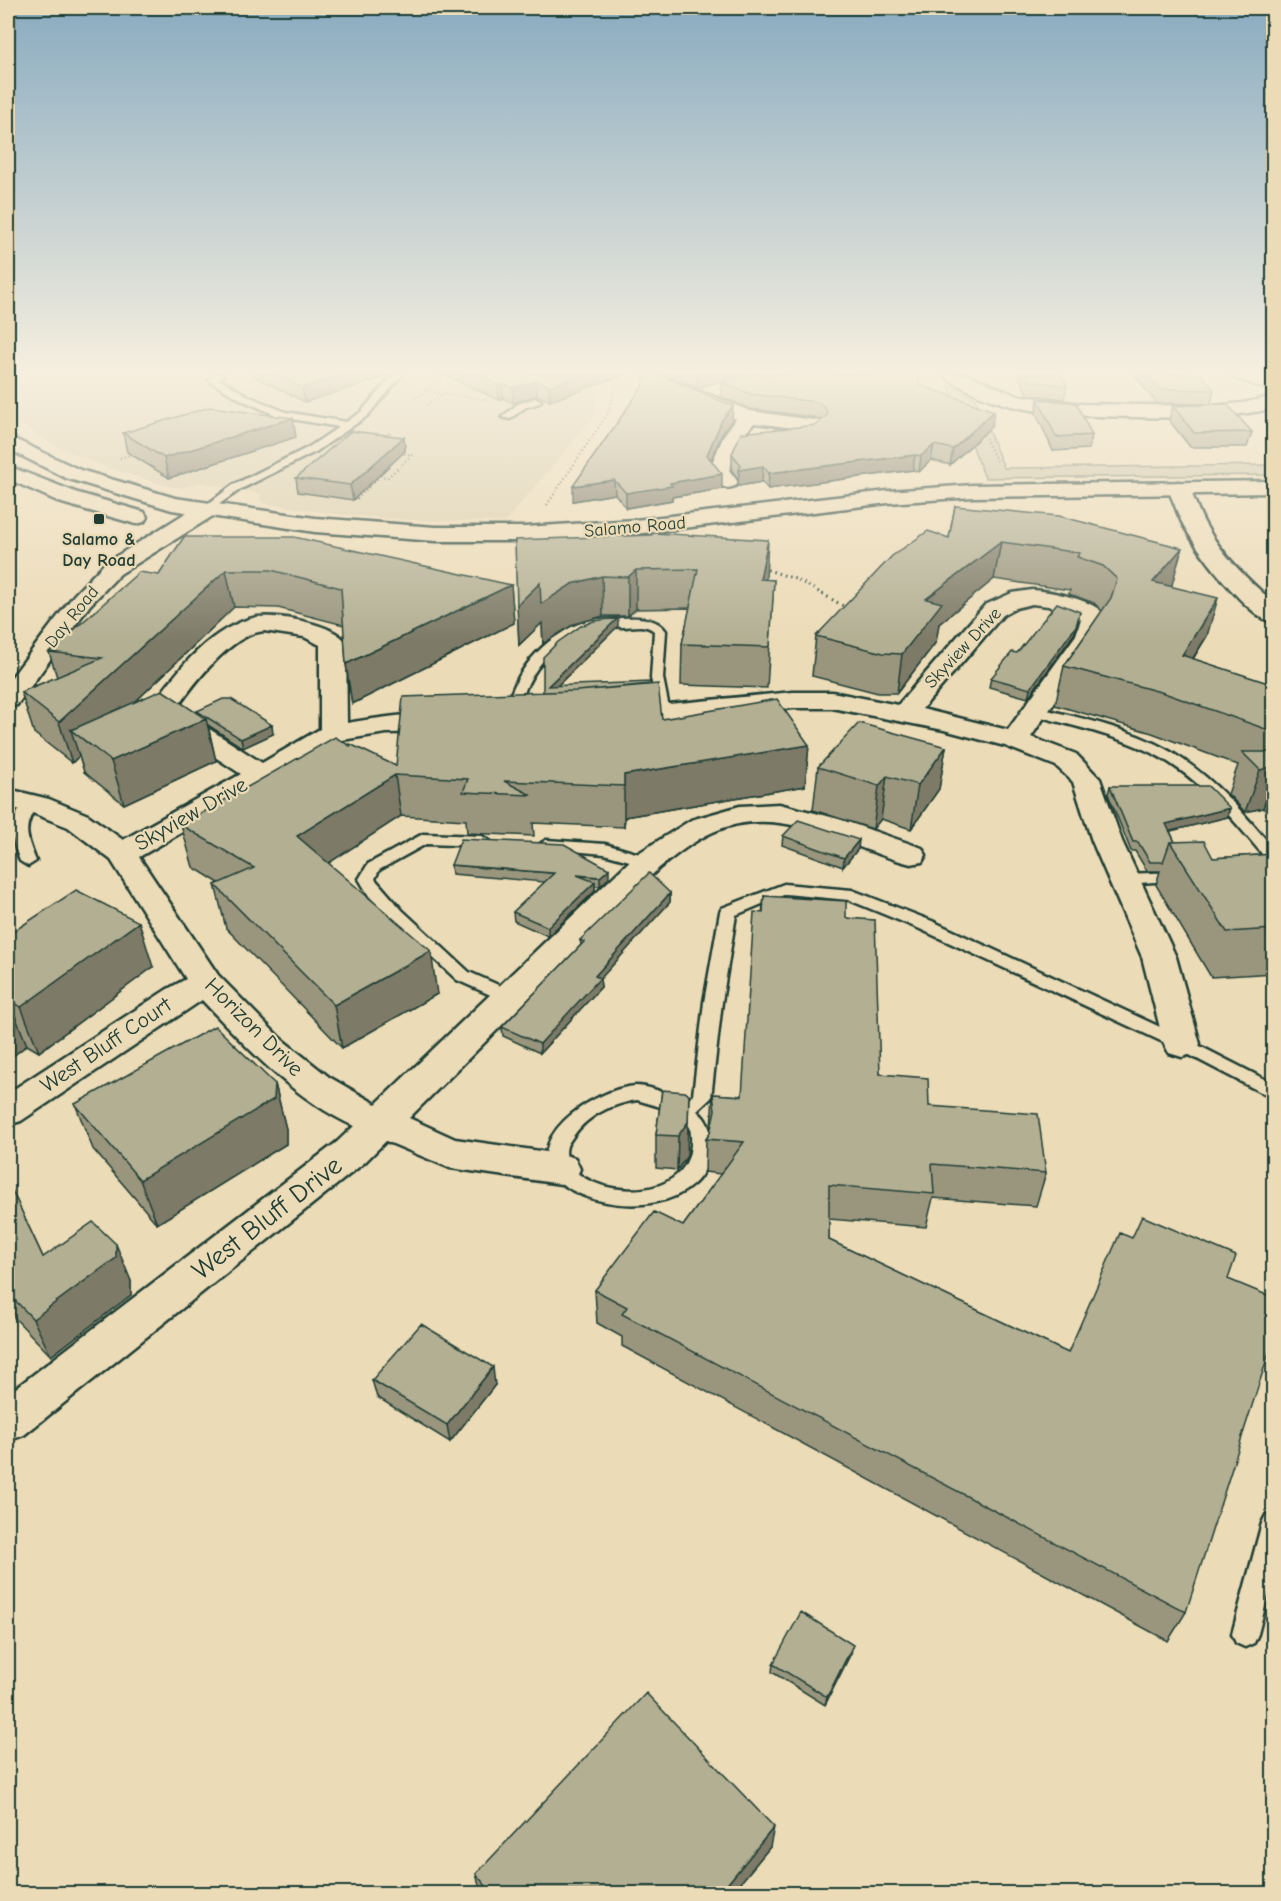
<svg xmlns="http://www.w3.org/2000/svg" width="1281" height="1901" font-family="'Comic Neue',sans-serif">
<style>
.built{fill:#dbceac}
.green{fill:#cac2a2;stroke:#74806b;stroke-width:1.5}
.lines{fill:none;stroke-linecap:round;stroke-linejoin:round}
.service-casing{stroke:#1f3d34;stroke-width:5}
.minor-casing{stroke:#1f3d34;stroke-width:5}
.secondary-casing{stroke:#1f3d34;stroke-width:5}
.path-far1{stroke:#1f3d34;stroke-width:2;stroke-dasharray:1 3;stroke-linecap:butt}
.path{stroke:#1f3d34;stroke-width:3;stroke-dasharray:1.5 4;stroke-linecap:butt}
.service{fill:#ecdbb7;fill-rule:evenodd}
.minor{fill:#ecdbb7;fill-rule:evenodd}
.secondary{fill:#ecdbb7;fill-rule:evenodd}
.wall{fill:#9a967e;stroke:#1f3d34;stroke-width:1.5}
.shaded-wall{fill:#7d7a67;stroke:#1f3d34;stroke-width:1.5}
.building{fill:#b3af93;stroke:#1f3d34;stroke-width:1.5}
.poi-dot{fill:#1f3d34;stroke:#ecdbb7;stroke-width:2}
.labels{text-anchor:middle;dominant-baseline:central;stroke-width:4.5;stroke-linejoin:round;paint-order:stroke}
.far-street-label{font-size:18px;fill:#1f3d34;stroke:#ecdbb7}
.far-poi-label{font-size:18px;font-weight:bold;fill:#1f3d34;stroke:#ecdbb7}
.street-label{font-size:22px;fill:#1f3d34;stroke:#ecdbb7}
.near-street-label{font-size:27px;fill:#1f3d34;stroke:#ecdbb7}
</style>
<rect width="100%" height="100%" fill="#ecdbb7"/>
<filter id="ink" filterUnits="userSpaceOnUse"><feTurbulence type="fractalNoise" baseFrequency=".0167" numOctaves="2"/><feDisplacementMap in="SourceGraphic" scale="12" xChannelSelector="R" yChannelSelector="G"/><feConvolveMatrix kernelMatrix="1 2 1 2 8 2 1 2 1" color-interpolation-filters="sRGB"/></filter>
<g filter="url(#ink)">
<path class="built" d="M599 374 594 416 505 522 411 520 335 514 264 503 259 499 262 494 200 483 182 488 164 485 109 468 60 448 8 417V375Z"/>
<path class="green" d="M949 386 975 398 1004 468 1273 465V475L985 478Z"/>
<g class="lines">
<defs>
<path id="service" d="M214 374H223L219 379 250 397 285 412 346 422 361 412 394 374H403L367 416 317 451 241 489 208 512 204 511V507L233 485 309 447 339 427 280 417 244 401 211 382 209 380Z
M536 398 541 401 539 403 524 408 510 419 502 417 518 404Z
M600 619C621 619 653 612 666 631L663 678 670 713 668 716H658L656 713 651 678 654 631C645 623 634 627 622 627 612 626 600 625 589 628 563 635 536 664 526 688 522 697 522 707 520 716L513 720 508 719 506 716C508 707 509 697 513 689 527 655 563 622 600 619Z
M1035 707C1084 719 1140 730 1182 759 1217 782 1246 816 1274 849V864L1269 862C1236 823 1202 779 1156 755 1117 735 1073 726 1030 714L1028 711Z
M31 800 38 804C22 827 26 836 36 861L28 866 20 861C13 842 7 827 20 809 23 804 25 801 31 800Z
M423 834 482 836 490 841 482 846 426 844 379 870 375 879 402 910 469 972 516 993 519 997 516 1001H504L457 980 390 918 369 896 359 879 368 864Z
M546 840 605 844 653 858 656 861 648 866 604 854 541 848 538 845Z
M1180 872 1185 874 1188 877 1185 880 1124 884 1116 879 1124 874Z
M784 884 852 890 932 921 1188 1040 1274 1084V1099L1176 1048 920 929 849 900 786 894 736 915 722 1002 711 1098 697 1111C708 1120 711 1129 711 1143 710 1214 608 1217 564 1185 510 1144 595 1088 636 1086 651 1086 670 1095 683 1102L693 1095 704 1002 720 912 722 908ZM637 1100 664 1108 690 1127C706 1220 553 1195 567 1146 568 1143 572 1138 574 1135 589 1114 613 1104 637 1100Z
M1274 1512V1572L1258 1634 1254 1643 1245 1647 1236 1643 1232 1634 1262 1523 1266 1515Z"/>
<path id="minor" d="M642 374H663L669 379 750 411 820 421 823 425 819 436C804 440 784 445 769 441L766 437 769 433 795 428 754 423 743 436 729 470 738 482 735 486 728 488 721 486 709 470 724 435 736 419 657 387Z
M943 374H966L1015 395 1081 404 1210 406 1243 403 1274 396V408C1229 419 1183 418 1137 417 1079 416 1018 416 966 389 958 385 949 381 943 374Z
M1232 374H1258L1274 380V392L1235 378Z
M1178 482 1185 484 1189 488C1195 500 1199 514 1206 526 1223 556 1248 580 1274 603V623C1247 617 1198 551 1184 526 1177 514 1174 500 1167 488L1171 484Z
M208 503 216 504 219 509 216 514 120 574 90 605 17 705 8 707V682L74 595 104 564 200 504Z
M1032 590C1051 591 1095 600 1106 616L1100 635 1031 737 1076 754 1100 779 1122 841 1176 957 1200 1044 1195 1053 1182 1057 1169 1053 1164 1044 1142 957 1092 841 1073 782 1056 766 1005 746 944 730 832 708H793L617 725 607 723 604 717 607 711 617 709 793 692H832L898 705 985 605 1012 593ZM1032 604 1048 606 1081 619 1076 635 1008 730 922 709 1003 615 1016 608Z
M257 617C280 615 332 623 346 642L347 723C381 718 421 710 455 718L459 724 455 730 445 732 386 733 342 740 139 857 218 975 280 1038 329 1077 376 1104 637 854 691 820 740 806 779 804 839 819 922 848 926 855 922 862 911 864C846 848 781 801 713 832 693 841 676 855 659 868L409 1118 455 1139 561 1154 575 1158 580 1169 575 1180 561 1184 450 1168 386 1141 365 1162 24 1435 8 1441V1394L337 1142 354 1126C293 1098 247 1048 202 1000L21 1121 8 1125V1093L166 990 186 979 111 860 68 827 30 812 8 807V789L49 799 88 815 123 840 241 774 163 723 153 705C179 668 211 627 257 617ZM264 631 304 637 320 645V729L262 763 183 712 179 705C196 681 232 634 264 631Z"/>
<path id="secondary" d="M8 436 80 470 175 498 315 518 435 527H525L635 520 888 491 973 485 1274 481V493L973 497 888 503 635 534 525 541H435L315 532 172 510 66 478 8 449Z
M8 466 78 493 144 512 147 517 144 522 136 524 62 503 8 479Z"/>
</defs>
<use href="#service" class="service-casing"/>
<use href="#minor" class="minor-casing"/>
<use href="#secondary" class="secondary-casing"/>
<path class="path-far1" d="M426 391 488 400
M415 399 441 379 437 374
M427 405 441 394
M982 431 997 462
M382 438 390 432
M120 458 136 453
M357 499 380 476 388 477 412 455 400 453
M547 505 608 413 619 374"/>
<path class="path" d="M762 568 798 580 847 608"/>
<use href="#service" class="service"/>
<use href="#minor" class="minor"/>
<use href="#secondary" class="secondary"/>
</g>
<path class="wall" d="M252 374H391L389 376 305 402 253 376Z
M442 374H627L550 401 537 395 513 403 503 398 499 400Z
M668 374H746L697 388Z
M1018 374H1061L1067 386 1064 399 1027 394Z
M1134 374H1201L1214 390 1211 404 1156 403Z
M722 383 920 385 992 426 950 465 931 460 919 472 913 470 768 489 762 482 738 486V479L732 470V454L816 425 822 420 814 417 751 409 721 397Z
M1038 399 1092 435 1089 449 1053 451 1036 413Z
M1173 406 1252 432 1247 447H1190L1169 420Z
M732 420 722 434 711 459 722 489 672 497V500L626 508 615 494 573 501Z
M123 433 296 437 169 478 127 452Z
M404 437 405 451 353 500 298 492 296 478Z
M955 506 1172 585V586L1207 636 1193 659 1274 685V818L1263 808 1245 812 1228 794 1238 765 1152 733 1055 705 1064 666 1102 611 1094 603 1069 594 1070 590 994 579 939 624 936 642 897 693H878L812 676 816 636 949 538Z
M184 537 511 585 514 623 352 704 346 664 344 625 278 608 234 607 135 702 198 713 197 711 273 734 243 748 208 725 216 761 124 804 84 772 79 756 72 763 34 733 21 692 57 677 49 652 159 575Z
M515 540 766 580H774L767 688 681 685 682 644 690 608 636 609 628 616H603L574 624 543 644 542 623 519 645Z
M1080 612 1074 634 1028 698 989 687 991 678Z
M618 626 557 686 662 719 809 745 805 786 625 817 624 827 533 823 534 836 467 833 466 820 401 816 328 863 437 994 342 1048 226 928 215 885 219 883 193 867 181 825 350 746 396 766 543 692Z
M946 747 939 789 911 829 881 819 873 829 813 810 818 767Z
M1110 786 1230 808 1227 817 1170 831 1175 842 1213 858 1274 854V973L1211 977 1156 885 1160 871H1147L1135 851H1131L1108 794Z
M783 836 858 849 843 867 782 845Z
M451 865 609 878 600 886H595V891L548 936 514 921 513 912 545 882 452 874Z
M670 893V902L600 979 601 987 540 1053 503 1036 502 1027 581 945 580 940Z
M764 896 846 918 880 1074 929 1106 1046 1173 1036 1206 933 1198 926 1227 829 1219V1240L1068 1353 1228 1279 1186 1612 1168 1641 622 1346V1337L597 1323 595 1290 683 1226 721 1174 705 1172 706 1139 710 1133 711 1128 713 1094 742 1096Z
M8 935 153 967 39 1052 27 1045 8 1060Z
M275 1084 286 1129V1144L157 1224 93 1149 75 1104Z
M662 1090 687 1156 677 1170 656 1168V1135Z
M8 1182 43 1257 131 1281V1295L51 1356 8 1311Z
M372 1380 495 1385 450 1442 377 1397Z
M851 1653 825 1705 772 1672 773 1664Z
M770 1847 732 1893H482L481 1892 476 1874Z"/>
<path class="shaded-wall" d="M345 374H391L389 376 305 402 302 388Z
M584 374H627L550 401 549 386Z
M698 374H746L697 388Z
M536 381 537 395 513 403V388Z
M502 384 503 398 499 400 498 385Z
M733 406 732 420 722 434 707 469V455L722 420Z
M994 411 992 426 950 465 953 449Z
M293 418 296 437 169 478 164 458Z
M404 437 405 451 353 500 350 485Z
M934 445 931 460 919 472 921 456Z
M915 455 913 470 768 489 769 473Z
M763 466 762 482 738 486 739 470Z
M722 474V489L672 497V500L626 508V493L670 483Z
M614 480 615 494 573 501V486Z
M768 540 766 579 757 619 760 579Z
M1001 542 994 579 939 624 936 642 897 693 902 654 926 599Z
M1182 548 1172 585 1143 620 1153 582Z
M226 570 234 607 90 745 71 730 79 756 72 763 59 722Z
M636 570V609L628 616V577Z
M602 576 603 616 574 624 543 644 542 623 519 645 517 605 540 583 572 584Z
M511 585 514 623 352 704 346 664Z
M1218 598 1207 636 1170 694 1182 655Z
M1080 612 1074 634 1028 698 1030 689Z
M618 618V626L548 695V686Z
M206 719 216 761 124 804 111 761Z
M272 725 273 734 243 748 241 739Z
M809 745 805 786 625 817 624 827V775Z
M946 747 939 789 911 829 918 785Z
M1274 766V778L1263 808 1245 812 1260 770Z
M395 775 401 816 306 878 297 836Z
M887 776 881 819 873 829 879 786Z
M1230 808 1227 817 1163 833 1166 824Z
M859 840 858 849 843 867 844 858Z
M609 869V878L600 886V877Z
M595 882V891L548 936V927Z
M670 893V902L600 979 601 987 540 1053V1044L595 976Z
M139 922 153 967 39 1052 21 1007Z
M431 951 437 994 342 1048 334 1005Z
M8 1001H9L27 1045 8 1060Z
M275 1084 286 1129V1144L157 1224 140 1180Z
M689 1094 687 1156 677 1170 678 1136Z
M116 1244 131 1281V1295L51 1356 33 1319Z
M493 1367 495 1385 450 1442 447 1425Z
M853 1645 851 1653 825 1705 827 1697Z
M774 1827 770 1847 732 1893H720Z"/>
<path class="building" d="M276 374H345L302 388Z
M474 374H584L549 386 536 381 513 388 502 384 498 385Z
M651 374H657L733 406 722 420 707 455 722 474 670 483 672 486 626 493 614 480 573 486Z
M753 374H917L920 385 994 411 953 449 934 445 921 456 915 455 769 473 763 466 739 470 741 465 732 454 741 433 816 425 828 414 823 405 816 402 751 394 722 383Z
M1027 374H1061L1067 386 1030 381Z
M1148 374H1201L1214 390 1159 389Z
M1038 399 1076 403 1092 435 1056 437Z
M1227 404 1252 432 1194 433 1173 406Z
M210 407 293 418 164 458 123 433Z
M351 431 404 437 350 485 296 478Z
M955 506 1059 516 1182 548 1153 582 1218 598 1182 655 1274 685V732L1164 693 1064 666 1111 598 1117 579 1103 566 1077 557 1080 553 1001 542 926 599 942 603 902 654 883 653 816 636 892 556 928 531 949 538Z
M653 533 768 540 760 579 774 580 770 647 682 644 698 569 636 570 628 577 602 576 572 584 541 604 540 583 517 605 515 540 652 535Z
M184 537H294L511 585 346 664 341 588 271 570H226L59 722 21 692 102 658 49 652 139 572 159 575Z
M1057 603 1080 612 1076 626 1030 689 991 678 1012 652 1017 653Z
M618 618 548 686 651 682V684L577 691 543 692V657L558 642 581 626 594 621Z
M658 684 662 719 777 699 809 745 624 775V786L504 781 531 795 463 792 468 779 395 775 297 836 431 951 334 1005 215 885 254 868 181 825 335 737 350 746V744L396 766 403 697 577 691Z
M162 690 206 719 111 761 71 730Z
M223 699H231L272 725 241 739 197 711Z
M859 723 946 747 918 785 887 776 879 786 818 767Z
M1242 752H1274V766L1260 770Z
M1110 786H1208L1230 808 1166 824 1175 842H1170L1163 862H1150L1138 842H1133Z
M798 820 859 840 844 858 783 836Z
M461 839 564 844 609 869 600 877 577 875 595 882 548 927 513 912 554 873 451 865Z
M1204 841 1213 858 1274 854V929L1227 932 1170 842Z
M649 873 670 893 595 976 600 978 540 1044 502 1027 584 942 580 940Z
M76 890 139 922 21 1007 9 1001H8V935Z
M764 896 846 901V918L875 920 880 1074 928 1078 929 1106 1038 1114 1046 1173 932 1164 934 1194 829 1185V1240L1068 1353 1120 1233 1132 1238 1142 1216 1236 1256 1228 1279 1274 1298V1337L1186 1612 622 1314 627 1307 595 1290 654 1212 683 1226 744 1142 706 1139 710 1133 715 1110 713 1094 742 1096 754 912 763 913Z
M215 1026 275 1084 274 1099 140 1180 75 1104Z
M662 1090 685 1092 689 1094 688 1122 678 1136 656 1135Z
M8 1182 43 1257 93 1222 116 1244V1258L33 1319 8 1293Z
M421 1324 493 1367 447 1425 372 1380Z
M801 1612 853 1645 827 1697 773 1664Z
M646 1693 774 1827 720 1893H492L476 1874Z"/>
</g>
<linearGradient id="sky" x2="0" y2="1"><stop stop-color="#89abc0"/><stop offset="0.58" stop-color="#f6efdf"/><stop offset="1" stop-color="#f6efdf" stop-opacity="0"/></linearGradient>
<rect width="1281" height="641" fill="url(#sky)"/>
<rect class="poi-dot" x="93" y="513" width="12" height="12" rx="3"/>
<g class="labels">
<g class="far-street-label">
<text transform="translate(635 527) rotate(-5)">Salamo Road</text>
<text transform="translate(72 617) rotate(-51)">Day Road</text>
<text transform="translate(963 648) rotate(-47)">Skyview Drive</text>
</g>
<g class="far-poi-label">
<text x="99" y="539">Salamo &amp;<tspan x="99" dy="21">Day Road</tspan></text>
</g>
<g class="street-label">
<text transform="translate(191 814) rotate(-30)">Skyview Drive</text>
<text transform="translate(254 1027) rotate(45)">Horizon Drive</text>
<text transform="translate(106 1045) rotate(-34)">West Bluff Court</text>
</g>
<g class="near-street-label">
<text transform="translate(267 1218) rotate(-38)">West Bluff Drive</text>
</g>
</g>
<rect width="1281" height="1901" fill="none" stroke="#ecdbb7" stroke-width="30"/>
<rect x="15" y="15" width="1251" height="1871" fill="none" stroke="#1f3d34" stroke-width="2" filter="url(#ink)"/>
</svg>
